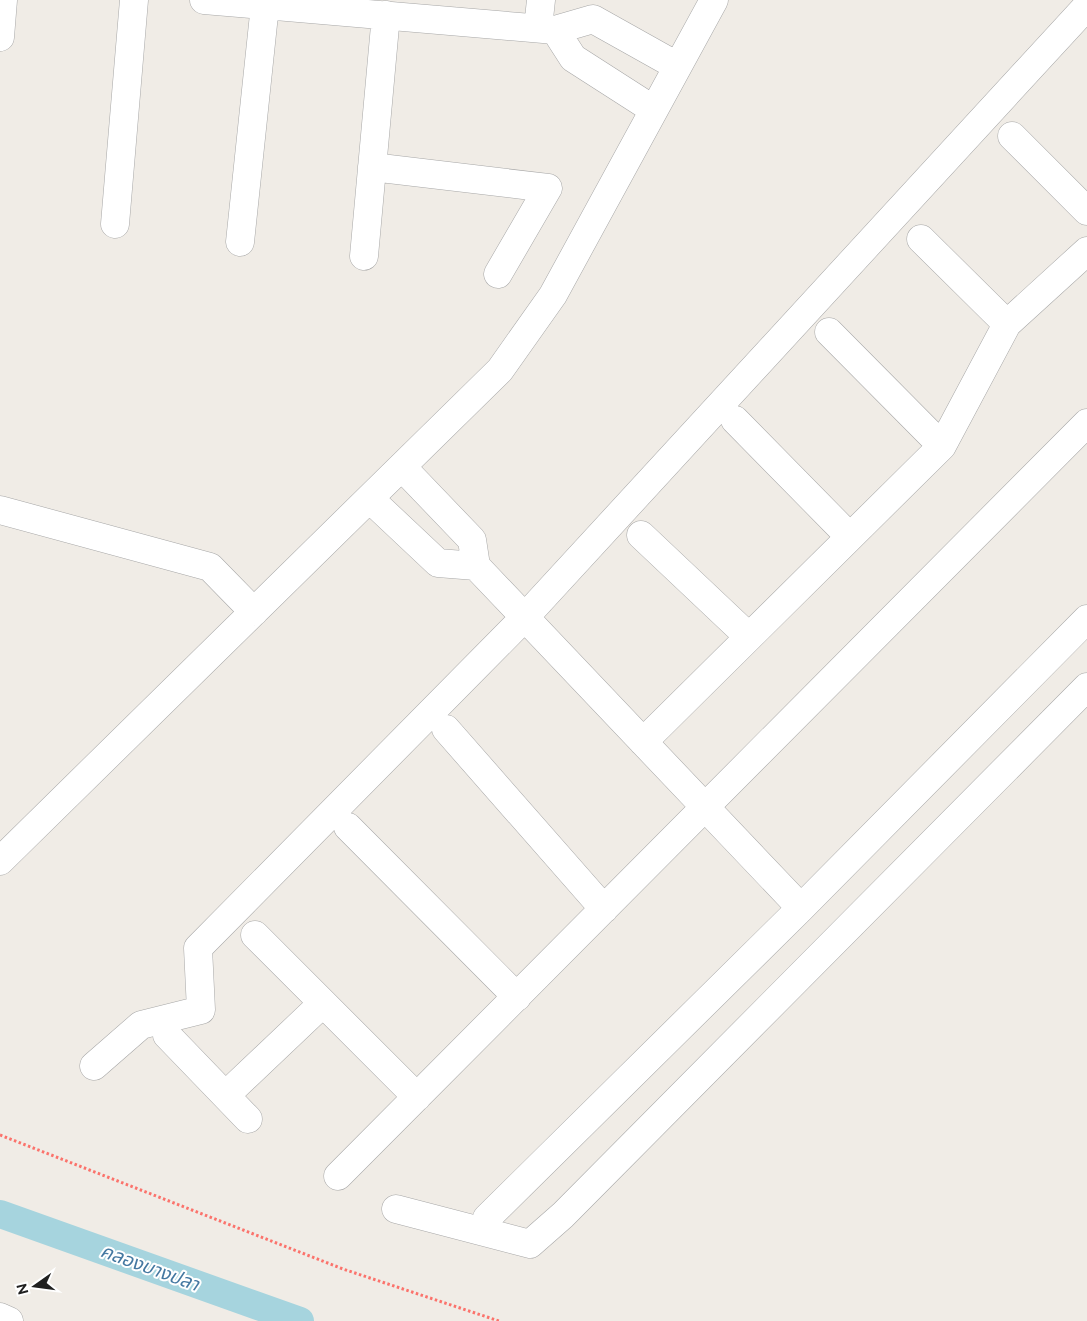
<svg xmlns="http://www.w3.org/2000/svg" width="1087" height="1321" font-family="Raleway,'Noto Sans Thai',sans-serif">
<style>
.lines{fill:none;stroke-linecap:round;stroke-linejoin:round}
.canal{stroke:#a6d4de;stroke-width:28}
.street-casing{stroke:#a7a7a7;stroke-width:29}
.path{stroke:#fb736c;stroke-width:3;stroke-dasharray:2.5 2.5;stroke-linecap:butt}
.street{stroke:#fff;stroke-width:28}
.labels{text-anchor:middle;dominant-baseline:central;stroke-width:4;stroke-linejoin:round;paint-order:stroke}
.water-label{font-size:19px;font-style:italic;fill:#4478a1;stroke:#fff}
</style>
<rect width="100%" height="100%" fill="#f0ece6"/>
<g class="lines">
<path class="canal" d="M0 1214 300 1321"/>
<defs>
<path id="street" d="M204 0 555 30
M538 28 541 0
M0 37 3 0
M654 110 573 58 555 30 593 19 677 66
M1012 136 1087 211
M372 167 548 188 498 274
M115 224 134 0
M921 239 1007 324
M240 242 265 5
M364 256 386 15
M829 332 942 446
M735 420 850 537
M370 499 438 563 476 566 472 540 402 467
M0 510 210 567 254 612
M641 535 749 637
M476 566 801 908
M446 729 604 909
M643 742 942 446 1007 324 1087 251
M348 827 517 997
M0 861 500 370 553 295 714 0
M255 935 417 1097
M167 1035 248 1119
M94 1066 141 1025 201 1010 198 948 525 617 1087 6
M226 1095 323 1003
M338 1176 1087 423
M396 1209 530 1244 563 1215 1087 687
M487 1218 801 908 1087 619
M0 1317 9 1321"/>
</defs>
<use href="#street" class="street-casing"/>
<path class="path" d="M0 1135 343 1269 499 1321"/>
<use href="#street" class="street"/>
</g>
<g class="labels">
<g class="water-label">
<text transform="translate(150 1267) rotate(20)">คลองบางปลา</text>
</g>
</g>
<g transform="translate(35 1286) rotate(256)" stroke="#ffffff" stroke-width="4" paint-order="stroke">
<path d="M0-4L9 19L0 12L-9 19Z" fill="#202020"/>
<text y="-8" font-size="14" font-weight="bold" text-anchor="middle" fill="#202020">N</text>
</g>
</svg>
